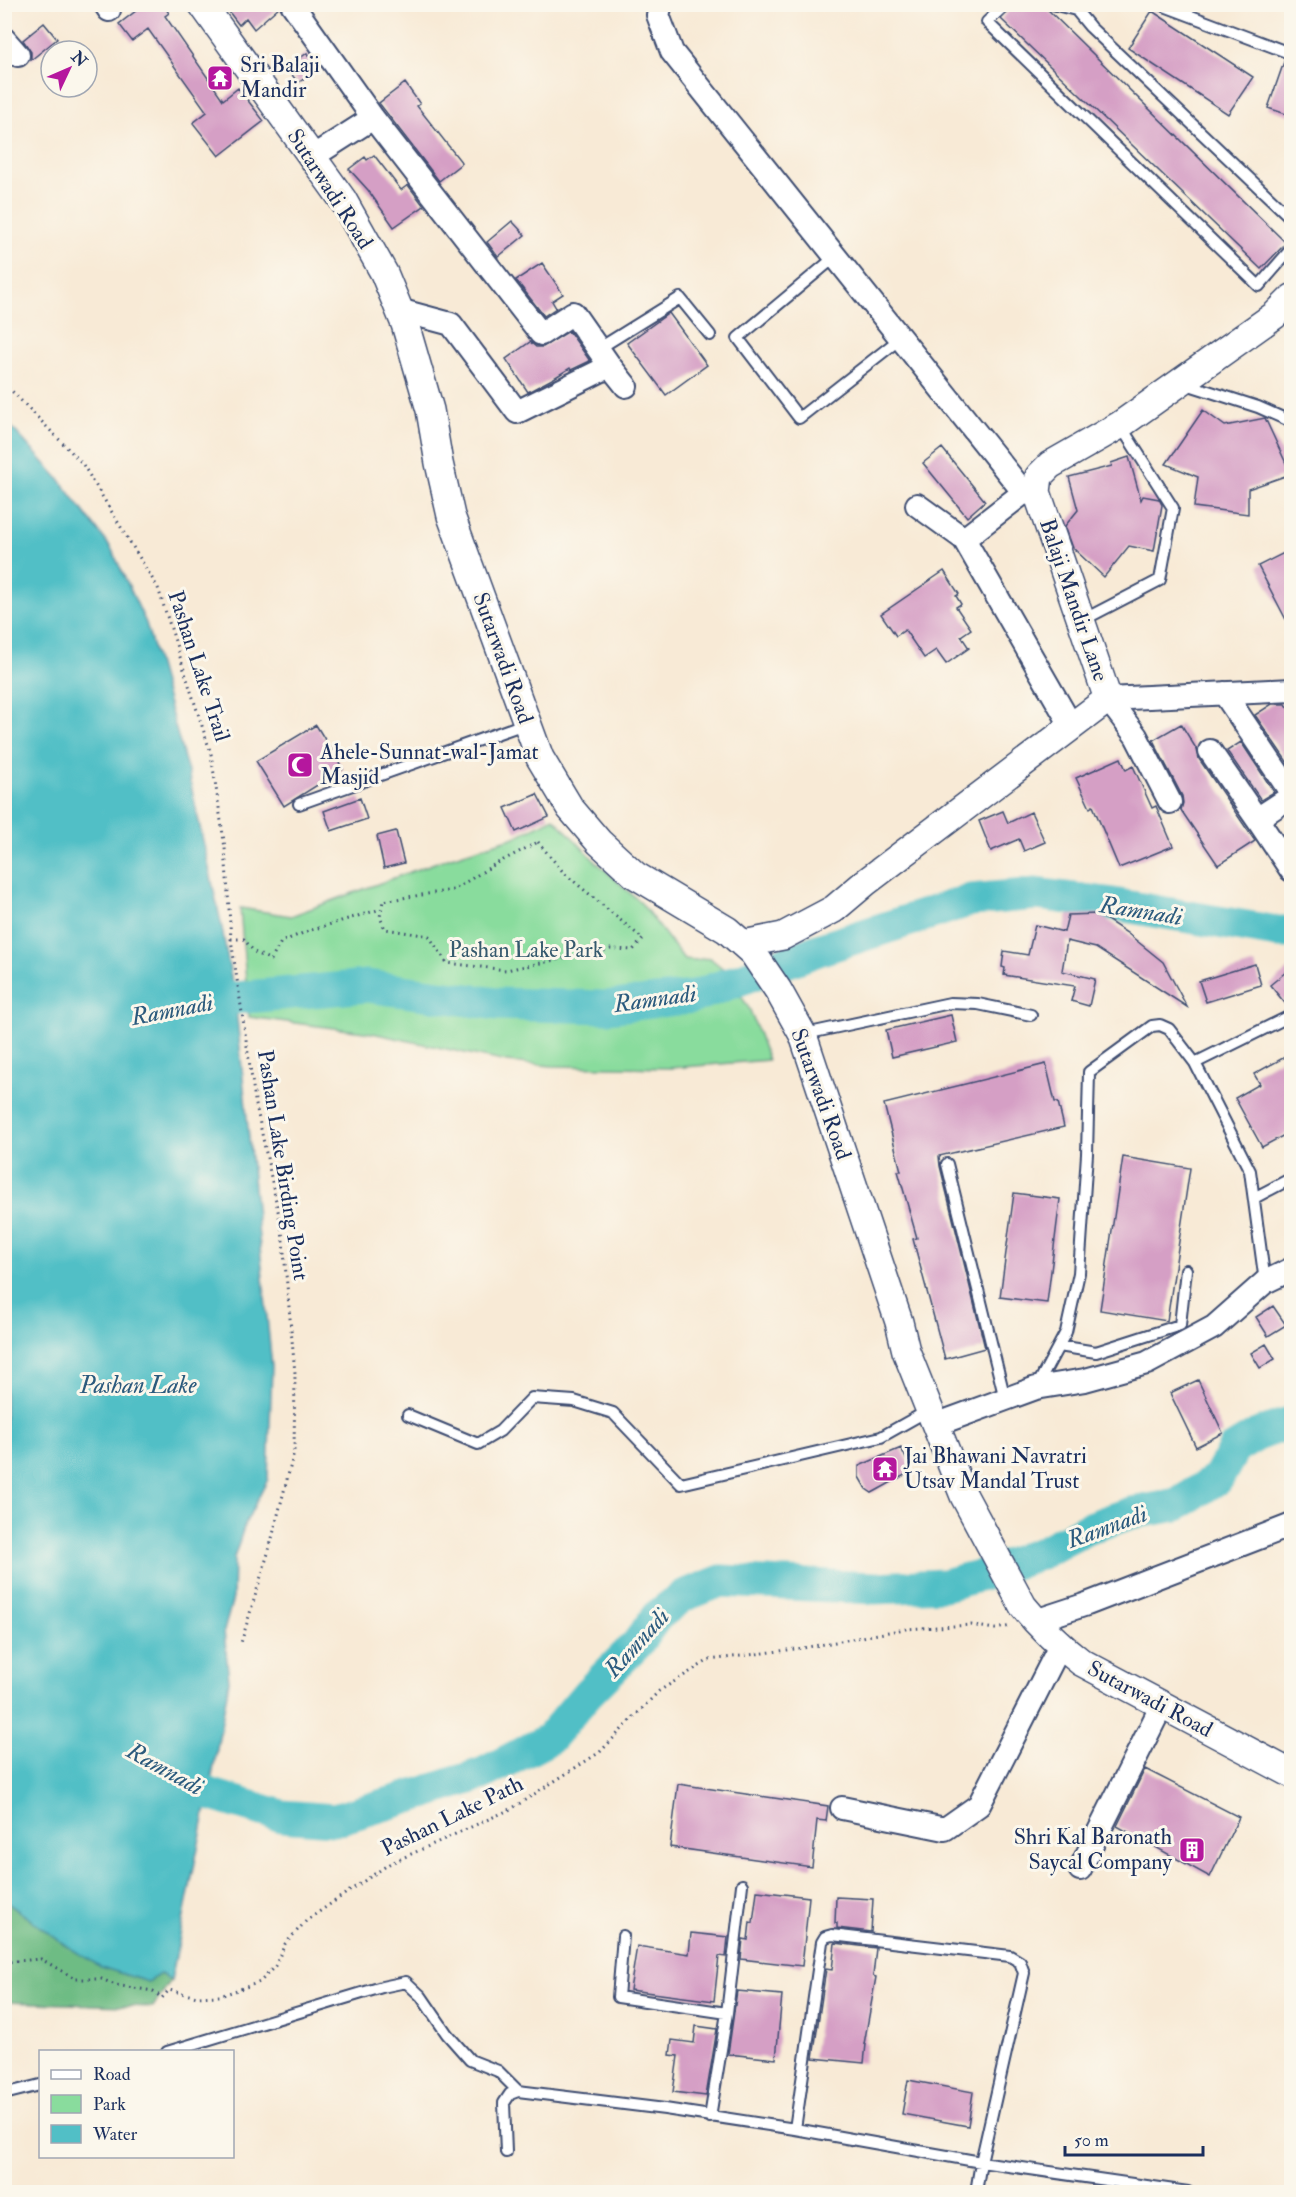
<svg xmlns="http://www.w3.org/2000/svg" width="1296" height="2197" font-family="'IM FELL Double Pica',serif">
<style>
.green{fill:#89dc9d;stroke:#52867e;stroke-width:1.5}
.forest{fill:#6ebc84;stroke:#447671;stroke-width:1.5}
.water{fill:#51bfc6;stroke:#367792;stroke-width:1.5}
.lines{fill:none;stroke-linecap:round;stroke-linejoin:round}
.river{stroke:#51bfc6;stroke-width:33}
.building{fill:#d59fc5}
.service-casing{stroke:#3c4b70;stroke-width:14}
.minor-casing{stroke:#3c4b70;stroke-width:26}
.tertiary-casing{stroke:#3c4b70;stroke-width:30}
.path{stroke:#3c4b70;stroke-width:3;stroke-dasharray:1.5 4.5;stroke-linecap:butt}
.service{stroke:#fff;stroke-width:10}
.minor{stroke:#fff;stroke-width:22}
.tertiary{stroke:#fff;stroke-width:27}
.labels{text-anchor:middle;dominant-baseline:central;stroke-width:6;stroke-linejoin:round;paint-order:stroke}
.poi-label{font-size:22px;fill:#1b2f5e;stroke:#fbf7ec;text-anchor:start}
.street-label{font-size:22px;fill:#1b2f5e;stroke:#fbf7ec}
.park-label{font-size:22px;fill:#365a6e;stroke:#fbf7ec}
.water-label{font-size:24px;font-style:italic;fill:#2b5a7d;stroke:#fbf7ec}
</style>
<rect width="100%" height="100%" fill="#fbf7ec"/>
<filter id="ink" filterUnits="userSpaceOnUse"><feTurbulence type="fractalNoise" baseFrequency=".0167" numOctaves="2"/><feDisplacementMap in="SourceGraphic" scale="12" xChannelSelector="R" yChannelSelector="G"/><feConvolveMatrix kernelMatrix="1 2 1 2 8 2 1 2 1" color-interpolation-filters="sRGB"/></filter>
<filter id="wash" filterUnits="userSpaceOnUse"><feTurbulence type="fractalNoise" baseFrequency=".008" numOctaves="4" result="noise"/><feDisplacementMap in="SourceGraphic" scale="24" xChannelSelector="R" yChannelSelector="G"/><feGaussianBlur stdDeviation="1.35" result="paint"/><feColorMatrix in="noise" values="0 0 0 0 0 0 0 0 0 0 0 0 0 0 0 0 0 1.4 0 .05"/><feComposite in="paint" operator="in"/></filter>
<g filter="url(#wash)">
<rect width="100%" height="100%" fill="#f8ead6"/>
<path class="green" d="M554 818 593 859 641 903 684 959 695 960 710 958 726 971 750 1010 768 1060 671 1068 552 1066 507 1062 372 1033 249 1017 240 908 291 916 448 858 515 837Z"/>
<path class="forest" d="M5 1901 68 1947 148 1982 160 1974 171 1980 153 2007 5 2002Z"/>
<path class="water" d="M5 420 60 480 111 548 146 623 188 772 221 923 235 998 272 1367 268 1479 245 1524 234 1558 233 1598 224 1631 229 1681 209 1794 171 1980 160 1974 148 1982 101 1967 68 1947 5 1901Z"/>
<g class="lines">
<path class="river" d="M192 1006 235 998 367 986 497 1004 607 1007 693 997 821 949 971 900 1036 894 1107 903 1277 932H1292
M170 1772 209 1794 282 1816 334 1820 420 1794 482 1774 549 1739 588 1693 637 1644 657 1616 683 1596 721 1581 874 1588 944 1585 986 1574 1041 1553 1086 1529 1131 1513 1177 1505 1218 1478 1234 1449 1257 1435 1292 1422"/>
</g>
<g id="blocks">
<path class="building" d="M145 4H162L169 13 165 16 223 100 238 88 264 121 219 156 193 123 207 112 148 29 132 41 119 24Z
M223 4H279V7L254 29 246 18 239 25Z
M1013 4H1042L1286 243 1261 269 1001 19 1011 9Z
M1152 11 1253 77 1228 114 1128 48Z
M44 23 57 39 31 60V52L23 40Z
M307 53 308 56 311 54 320 67 298 83 287 68Z
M1285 59 1292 61V116L1268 108Z
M405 83 420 104 417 106 462 163 439 181 379 103Z
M374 155 401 190 408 185 424 206 394 227 368 190 349 169 365 157 367 160Z
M512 221 525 235 498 257 487 242Z
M542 263 563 294 552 301 556 308 544 316 516 280Z
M669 313 707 365 666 395 627 343Z
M569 331 590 361 571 370 570 368 554 378 528 392 506 359 530 342 536 347H543Z
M1203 410 1225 426 1265 418 1291 474 1248 489V514L1194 507 1198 477 1166 464Z
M942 448 985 501 967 517 923 463Z
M1129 457 1141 500 1143 496 1159 499 1162 505 1154 551 1129 546 1104 577 1073 548 1065 526 1078 510 1069 477 1112 466 1111 463Z
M1292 549V631L1258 566Z
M944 571 959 594 956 596 961 604 956 607 971 629 961 636 969 648 946 664 936 650 924 658 905 630 896 636 881 614Z
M1272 704H1286L1292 713V769L1255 715Z
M1181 724 1197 750 1199 759 1255 841 1218 865 1181 810 1183 803 1182 796 1153 740Z
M316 725 343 769 284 806 256 761Z
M1241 742 1274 792 1261 800 1227 751Z
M1121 758 1126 770 1133 766 1152 808 1156 806 1173 846 1119 868 1093 806 1090 808 1076 778Z
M537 794 549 817 516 832 505 808Z
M360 798 367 819 331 831 324 811Z
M1003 811 1008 823 1031 812 1045 842 1024 851 1019 839 991 851 979 821Z
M396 831 404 863 384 868 377 836Z
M1098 914 1127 933 1163 962 1187 1007 1096 948 1067 941 1062 971 1095 979 1089 1006 1071 1001 1075 986 1004 975 1005 968 1002 967 1004 951 1028 955 1035 925 1064 932 1068 915Z
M1255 964 1261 985 1206 1002 1199 981Z
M1292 967V1008H1289L1270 985Z
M951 1015 957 1042 892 1057 886 1030Z
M1292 1053V1131L1262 1147 1235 1098 1260 1084 1254 1074Z
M1046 1064 1055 1102H1058L1064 1127 939 1156 940 1166 985 1348 945 1359 913 1239 917 1238 898 1171H901L884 1104Z
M1123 1157 1190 1168 1167 1321 1100 1310Z
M1014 1193 1060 1199 1047 1303 1000 1297Z
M1273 1306 1286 1325 1268 1336 1256 1317Z
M1266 1344 1275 1359 1260 1368 1251 1353Z
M1198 1380 1223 1433 1196 1447 1170 1393Z
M901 1448 912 1471 872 1493 866 1489 859 1477V1466Z
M1145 1769 1239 1817 1210 1877 1117 1826Z
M678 1784 828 1806 826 1821 817 1820 812 1867 670 1847Z
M757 1891 809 1897 802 1966 741 1959 743 1939 748 1940 750 1922 753 1923Z
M836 1897 873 1899 871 1932 837 1928V1923H835Z
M691 1933 728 1937 726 1957 719 1956 714 2001 630 1990 637 1946 689 1954Z
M835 1943 876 1948 873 1976 876 1977 864 2044H866L864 2063 813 2058 826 1969 832 1970Z
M737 1991 782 1995 776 2059 728 2054Z
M696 2026 717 2029 706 2096 673 2092 678 2056 670 2055 672 2040 694 2043Z
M908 2080 973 2092 968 2126 902 2114Z"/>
</g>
</g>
<g filter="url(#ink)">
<use href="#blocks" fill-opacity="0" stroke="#3c4b70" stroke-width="1.5"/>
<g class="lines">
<defs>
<path id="service" d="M1006 4 987 22 1259 286 1292 248
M1052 4 1076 10
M1083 4 1076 10 1090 27 1292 219
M1159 4 1292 54
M1290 4 1292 5
M835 257 738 338 799 418 901 338
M598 349 680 298 710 335
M1183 383 1258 407 1292 422
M1081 621 1160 580 1173 508 1120 425
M299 804 527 723
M805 1034 950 1003 978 1004 1031 1015
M1195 1063 1292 1015
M947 1164 1005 1399
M1254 1198 1292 1178
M1059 1346 1096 1352 1180 1325 1186 1270
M1036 1388 1066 1332 1079 1273 1087 1154 1089 1072 1152 1026 1160 1025 1169 1029 1195 1063 1250 1171 1265 1282
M408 1415 478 1444 500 1431 532 1398 574 1401 613 1413 681 1484 881 1437 929 1410
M623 1936 618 1997 727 2013
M167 2052 382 1987 406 1982 421 1996 447 2034 470 2060 498 2071 518 2091
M4 2094 40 2085
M710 2117 727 2013 742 1885
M795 2129 822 1942 825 1937 832 1935 1010 1956 1020 1962 1024 1973 981 2162 976 2192
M506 2152 504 2103 510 2094 518 2091 665 2109 795 2129 981 2162 1188 2192"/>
<path id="minor" d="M105 4 109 10
M292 4 373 118 541 334 573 313 610 366 626 386
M661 4 658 15 672 52 1025 494
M4 39 18 55
M312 157 373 118
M399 310 451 324 517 412 610 366
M917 505 964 539 1036 483
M964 539 1072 727
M1224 693 1292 794
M1108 699 1292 690
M1108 699 1136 736 1170 802
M1210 751 1257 819 1292 796
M1257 819 1291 870
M935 1425 1036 1388 1085 1380 1147 1363 1214 1327 1265 1282 1292 1269
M1035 1621 1087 1604 1292 1525
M842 1808 945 1829 979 1805 1060 1646
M1080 1869 1162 1705"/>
<path id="tertiary" d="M202 4 343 200 384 273 405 324 430 410 439 463 451 516 540 758 570 808 599 842 635 875 727 930 753 953 778 990 803 1035 899 1322 906 1351 964 1496 1023 1606C1040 1627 1059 1645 1081 1662L1292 1774
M743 944 783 936 834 909 866 882 1108 699 1037 492 1039 476 1050 465 1120 425 1275 315 1292 298"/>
</defs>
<use href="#service" class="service-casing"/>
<use href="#minor" class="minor-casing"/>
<use href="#tertiary" class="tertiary-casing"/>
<path class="path" d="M4 383 82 463 158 588 211 754 225 848 231 939 255 1100 282 1230 295 1373 294 1452 269 1550 241 1643
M538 842 564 873 643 939 633 950 611 949 506 970 447 963 429 936 385 929 380 917 383 901 453 890 492 866Z
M231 939H244L254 952 271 960 281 942 308 931 381 909
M4 1962 41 1959 76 1979H102L115 1985 153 1991 162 1998 169 1990 197 1997 220 1996 260 1982 275 1966 285 1944 307 1920 389 1864 511 1809 600 1752 659 1691 709 1660 803 1648 905 1629 971 1625 995 1629 1011 1626"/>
<use href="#service" class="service"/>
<use href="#minor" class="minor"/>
<use href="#tertiary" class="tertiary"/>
</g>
</g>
<defs>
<symbol id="temple-square" viewBox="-11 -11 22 22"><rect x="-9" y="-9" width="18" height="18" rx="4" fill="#b5179e" stroke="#fbf7ec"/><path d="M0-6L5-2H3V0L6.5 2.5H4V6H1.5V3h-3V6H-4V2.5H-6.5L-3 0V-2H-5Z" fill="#fff"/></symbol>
<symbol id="mosque-square" viewBox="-11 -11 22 22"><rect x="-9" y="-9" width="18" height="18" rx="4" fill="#b5179e" stroke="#fbf7ec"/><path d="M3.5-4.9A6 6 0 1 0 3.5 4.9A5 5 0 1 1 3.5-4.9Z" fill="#fff"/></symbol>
<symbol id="building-square" viewBox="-11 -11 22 22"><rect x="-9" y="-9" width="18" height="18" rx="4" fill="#b5179e" stroke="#fbf7ec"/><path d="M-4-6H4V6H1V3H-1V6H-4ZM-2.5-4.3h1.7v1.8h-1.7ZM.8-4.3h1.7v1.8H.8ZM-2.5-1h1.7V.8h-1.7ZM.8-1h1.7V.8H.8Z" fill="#fff"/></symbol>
</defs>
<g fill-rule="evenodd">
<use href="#temple-square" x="205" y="63" width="30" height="30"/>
<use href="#mosque-square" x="285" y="750" width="30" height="30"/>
<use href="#temple-square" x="870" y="1454" width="30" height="30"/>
<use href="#building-square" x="1177" y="1835" width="30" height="30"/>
</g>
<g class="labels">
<g class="poi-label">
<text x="240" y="65">Sri Balaji<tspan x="240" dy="25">Mandir</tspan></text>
<text x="320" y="752">Ahele-Sunnat-wal-Jamat<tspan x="320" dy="25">Masjid</tspan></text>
<text x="904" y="1456">Jai Bhawani Navratri<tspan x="904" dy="25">Utsav Mandal Trust</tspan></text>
<text x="1172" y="1837" text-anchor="end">Shri Kal Baronath<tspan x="1172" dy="25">Saycal Company</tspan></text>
</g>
<g class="street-label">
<text transform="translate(330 189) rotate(57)">Sutarwadi Road</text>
<text transform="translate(1074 600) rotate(71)">Balaji Mandir Lane</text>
<text transform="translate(503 658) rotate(70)">Sutarwadi Road</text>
<text transform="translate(199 666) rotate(72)">Pashan Lake Trail</text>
<text transform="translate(821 1094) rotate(70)">Sutarwadi Road</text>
<text transform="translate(283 1165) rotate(81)">Pashan Lake Birding Point</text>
<text transform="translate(1150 1699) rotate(28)">Sutarwadi Road</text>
<text transform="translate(452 1816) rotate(-26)">Pashan Lake Path</text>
</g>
<g class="park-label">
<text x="526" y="950">Pashan Lake Park</text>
</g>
<g class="water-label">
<text transform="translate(1141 911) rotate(9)">Ramnadi</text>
<text transform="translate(655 999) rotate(-8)">Ramnadi</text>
<text transform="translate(172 1010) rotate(-11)">Ramnadi</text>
<text x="138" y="1385">Pashan Lake</text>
<text transform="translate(1107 1527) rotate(-20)">Ramnadi</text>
<text transform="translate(637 1643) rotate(-48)">Ramnadi</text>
<text transform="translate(165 1769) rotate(29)">Ramnadi</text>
</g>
</g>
<rect width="1296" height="2197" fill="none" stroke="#fbf7ec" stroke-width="24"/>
<rect x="39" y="2050" width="195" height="108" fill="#fbf7ec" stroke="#a1a7b3" stroke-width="1.5"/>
<rect x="51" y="2070" width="30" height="9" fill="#ffffff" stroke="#a1a7b3" stroke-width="1.5"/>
<text x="93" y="2080" font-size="18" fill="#1b2f5e">Road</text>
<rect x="51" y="2095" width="30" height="18" fill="#89dc9d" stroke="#a1a7b3" stroke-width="1.5"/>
<text x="93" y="2110" font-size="18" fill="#1b2f5e">Park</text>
<rect x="51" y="2125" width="30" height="18" fill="#51bfc6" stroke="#a1a7b3" stroke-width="1.5"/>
<text x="93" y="2140" font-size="18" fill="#1b2f5e">Water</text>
<g transform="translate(69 69) rotate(46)"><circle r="28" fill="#fbf7ec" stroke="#a1a7b3" stroke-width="1.5"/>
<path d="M0-4.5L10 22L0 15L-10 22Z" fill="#b5179e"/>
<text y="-9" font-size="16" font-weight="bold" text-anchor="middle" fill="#1b2f5e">N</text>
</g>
<path d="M1065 2146v9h138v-9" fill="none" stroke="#1b2f5e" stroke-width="3"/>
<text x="1074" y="2146" font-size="18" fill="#1b2f5e" stroke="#fbf7ec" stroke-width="4.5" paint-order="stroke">50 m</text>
</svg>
